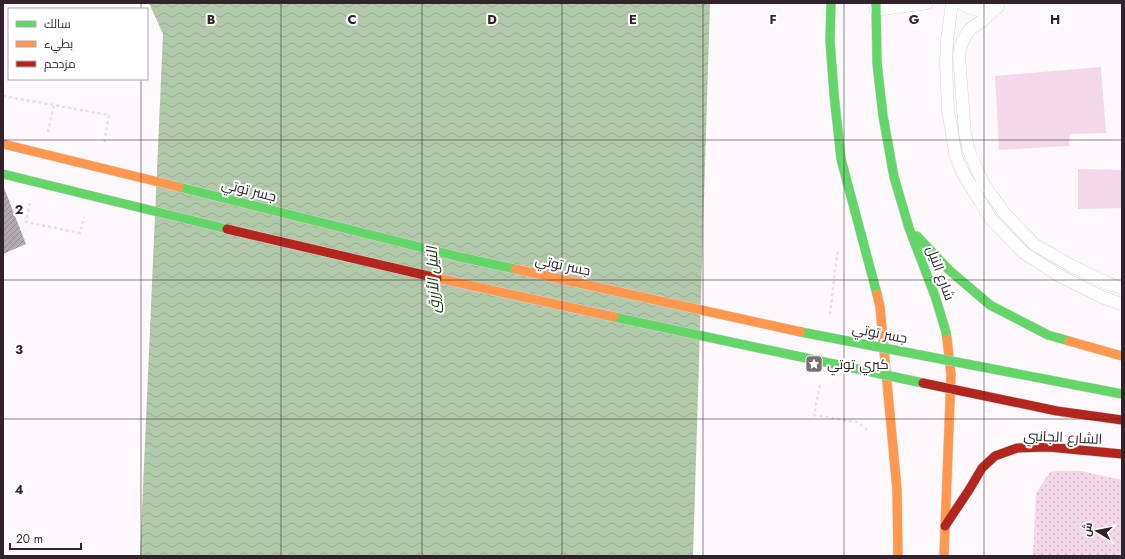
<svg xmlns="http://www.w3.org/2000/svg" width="1125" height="559" font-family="Jost,Cairo,sans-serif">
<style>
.grass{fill:url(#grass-dots)}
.pitch{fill:#f2d8e9}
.water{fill:url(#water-waves)}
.building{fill:url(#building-hatch)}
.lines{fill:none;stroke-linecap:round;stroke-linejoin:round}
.lane-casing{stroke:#d9d0d6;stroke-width:13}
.fast-casing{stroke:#d9d0d6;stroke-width:10}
.slow-casing{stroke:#d9d0d6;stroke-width:10}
.jam-casing{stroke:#d9d0d6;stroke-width:10}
.path{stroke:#e4e2e3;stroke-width:2.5;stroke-dasharray:3 3;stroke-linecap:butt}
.lane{stroke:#fffefe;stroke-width:12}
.fast{stroke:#63d668;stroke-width:9}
.slow{stroke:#ff974d;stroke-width:9}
.jam{stroke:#b3261e;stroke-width:9}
.fast-bridge-casing{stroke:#d9d0d6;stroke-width:10;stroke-linecap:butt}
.slow-bridge-casing{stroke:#d9d0d6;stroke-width:10;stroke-linecap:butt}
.jam-bridge-casing{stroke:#d9d0d6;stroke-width:10;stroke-linecap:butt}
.fast-bridge{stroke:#63d668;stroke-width:9}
.slow-bridge{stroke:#ff974d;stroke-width:9}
.jam-bridge{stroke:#b3261e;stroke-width:9}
.grid{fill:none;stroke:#30232c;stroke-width:1;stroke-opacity:0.55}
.labels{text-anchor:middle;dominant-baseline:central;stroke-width:4;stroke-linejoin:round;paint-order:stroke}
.street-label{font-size:14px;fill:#30232c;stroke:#fff}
.poi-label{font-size:14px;fill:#30232c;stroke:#fff;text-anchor:start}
.water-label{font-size:15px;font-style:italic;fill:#113507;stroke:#fff}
.grid-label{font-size:13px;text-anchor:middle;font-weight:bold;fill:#30232c;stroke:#fff;stroke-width:4;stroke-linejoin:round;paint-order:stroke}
</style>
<defs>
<pattern id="grass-dots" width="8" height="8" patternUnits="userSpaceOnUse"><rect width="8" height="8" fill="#f2d8e9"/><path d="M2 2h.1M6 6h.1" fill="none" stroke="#d0b9c8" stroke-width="1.8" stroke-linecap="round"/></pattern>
<pattern id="water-waves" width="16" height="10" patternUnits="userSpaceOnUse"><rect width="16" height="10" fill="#b1c9aa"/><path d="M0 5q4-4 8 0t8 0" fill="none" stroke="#99ac92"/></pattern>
<pattern id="building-hatch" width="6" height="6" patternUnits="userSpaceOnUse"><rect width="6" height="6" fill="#b3aab0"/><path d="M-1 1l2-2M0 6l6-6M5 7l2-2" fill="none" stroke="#928a8f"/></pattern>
</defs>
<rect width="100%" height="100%" fill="#fdf8fb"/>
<path class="grass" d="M1059 471H1081L1122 480V556H1033L1036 493 1050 472Z"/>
<path class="pitch" d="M1101 67 1106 133 1070 134 1069 146 999 150 995 76Z
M1078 169 1122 170V208L1078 209Z"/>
<path class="water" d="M149 3H710L693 556H140L163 34Z"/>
<path class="building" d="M3 188H4L26 244 3 254Z"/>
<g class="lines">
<defs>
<path id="lane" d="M952 3 947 40 946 63 948 110 956 157 964 175 991 219 1024 253 1060 276 1102 297 1122 304
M961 3C974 12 983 12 998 7
M997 7 982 21 970 29 966 35 960 47 959 56 965 134 969 151 983 183 1005 214 1035 245 1072 266 1109 284 1122 288
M876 10 927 3"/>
<path id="fast" d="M831 3 830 41 834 94 841 159 877 294
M876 3 877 63 883 116 894 177 909 228 935 296 946 332 947 339
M917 236 949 270 990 305 1048 335 1069 341"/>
<path id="slow" d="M877 294 880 307 897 490 898 556
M1069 341 1122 356
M944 556 951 375 947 339"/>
<path id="jam" d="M945 526 969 490 982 468 995 456 1017 448 1048 447 1122 454"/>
</defs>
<use href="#lane" class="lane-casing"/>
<use href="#fast" class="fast-casing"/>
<use href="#slow" class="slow-casing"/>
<use href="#jam" class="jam-casing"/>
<path class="path" d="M3 96 109 115 104 145
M48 132 54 106
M30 203 26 222 80 233 84 217
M830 314 837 254 839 252H842
M820 385 814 415 857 422 869 431
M1072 515 1100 556"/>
<use href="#lane" class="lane"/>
<use href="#fast" class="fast"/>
<use href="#slow" class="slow"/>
<use href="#jam" class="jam"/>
<defs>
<path id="fast-bridge" d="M3 174 227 229
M179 187 460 257 515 269
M614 317 923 383
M801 332 1122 394"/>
<path id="slow-bridge" d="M3 144 179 187
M515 269 801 332
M437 278 614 317"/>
<path id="jam-bridge" d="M227 229 437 278
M923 383 1057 411 1122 420"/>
</defs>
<use href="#fast-bridge" class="fast-bridge-casing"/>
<use href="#slow-bridge" class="slow-bridge-casing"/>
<use href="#jam-bridge" class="jam-bridge-casing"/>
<use href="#fast-bridge" class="fast-bridge"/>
<use href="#slow-bridge" class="slow-bridge"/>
<use href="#jam-bridge" class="jam-bridge"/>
</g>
<path class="grid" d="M141 3V9M281 3V556M422 3V556M562 3V556M703 3V556M844 3V556M984 3V556M141 79V556M3 140H1122M3 280H1122M3 419H1122"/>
<defs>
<symbol id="sight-square" viewBox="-11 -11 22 22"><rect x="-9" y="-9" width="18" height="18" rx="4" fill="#786e74" stroke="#fff"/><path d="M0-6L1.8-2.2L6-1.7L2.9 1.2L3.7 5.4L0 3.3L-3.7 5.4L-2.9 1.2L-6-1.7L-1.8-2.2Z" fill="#fff"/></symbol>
</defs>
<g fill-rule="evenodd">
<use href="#sight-square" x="804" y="354" width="20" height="20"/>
</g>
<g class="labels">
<g class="street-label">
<text transform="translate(249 190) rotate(14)">جسر توتي</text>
<text transform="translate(563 265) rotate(12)">جسر توتي</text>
<text transform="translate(941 273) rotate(70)">شارع النيل</text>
<text transform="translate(880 333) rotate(11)">جسر توتي</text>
<text transform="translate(1063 437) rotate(3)">الشارع الجانبي</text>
</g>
<g class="poi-label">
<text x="827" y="364">كبري توتي</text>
</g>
<g class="water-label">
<text transform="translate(433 280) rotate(-92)">النيل الأزرق</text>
</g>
</g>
<g class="grid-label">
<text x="211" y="24">B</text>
<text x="352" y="24">C</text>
<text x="492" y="24">D</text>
<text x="633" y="24">E</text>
<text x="773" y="24">F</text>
<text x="914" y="24">G</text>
<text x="1055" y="24">H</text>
<text x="19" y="214">2</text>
<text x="19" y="354">3</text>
<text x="19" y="494">4</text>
</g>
<rect width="1125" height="559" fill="none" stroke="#30232c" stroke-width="8"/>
<rect x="8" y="8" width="140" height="72" fill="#ffffff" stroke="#aca7ab"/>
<rect x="16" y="21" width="20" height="6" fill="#63d668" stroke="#aca7ab"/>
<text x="44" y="28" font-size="12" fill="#30232c">سالك</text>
<rect x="16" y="41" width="20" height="6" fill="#ff974d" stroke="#aca7ab"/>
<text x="44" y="48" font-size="12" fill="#30232c">بطيء</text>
<rect x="16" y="61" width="20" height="6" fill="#b3261e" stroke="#aca7ab"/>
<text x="44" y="68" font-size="12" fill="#30232c">مزدحم</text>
<g transform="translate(1097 531) rotate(280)" stroke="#ffffff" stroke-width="3" paint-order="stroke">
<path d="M0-3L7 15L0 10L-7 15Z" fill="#30232c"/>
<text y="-6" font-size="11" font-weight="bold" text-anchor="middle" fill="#30232c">ش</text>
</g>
<path d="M10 543v6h71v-6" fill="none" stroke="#30232c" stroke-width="2"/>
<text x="16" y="543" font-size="12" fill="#30232c" stroke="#ffffff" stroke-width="3" paint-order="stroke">20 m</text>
</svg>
